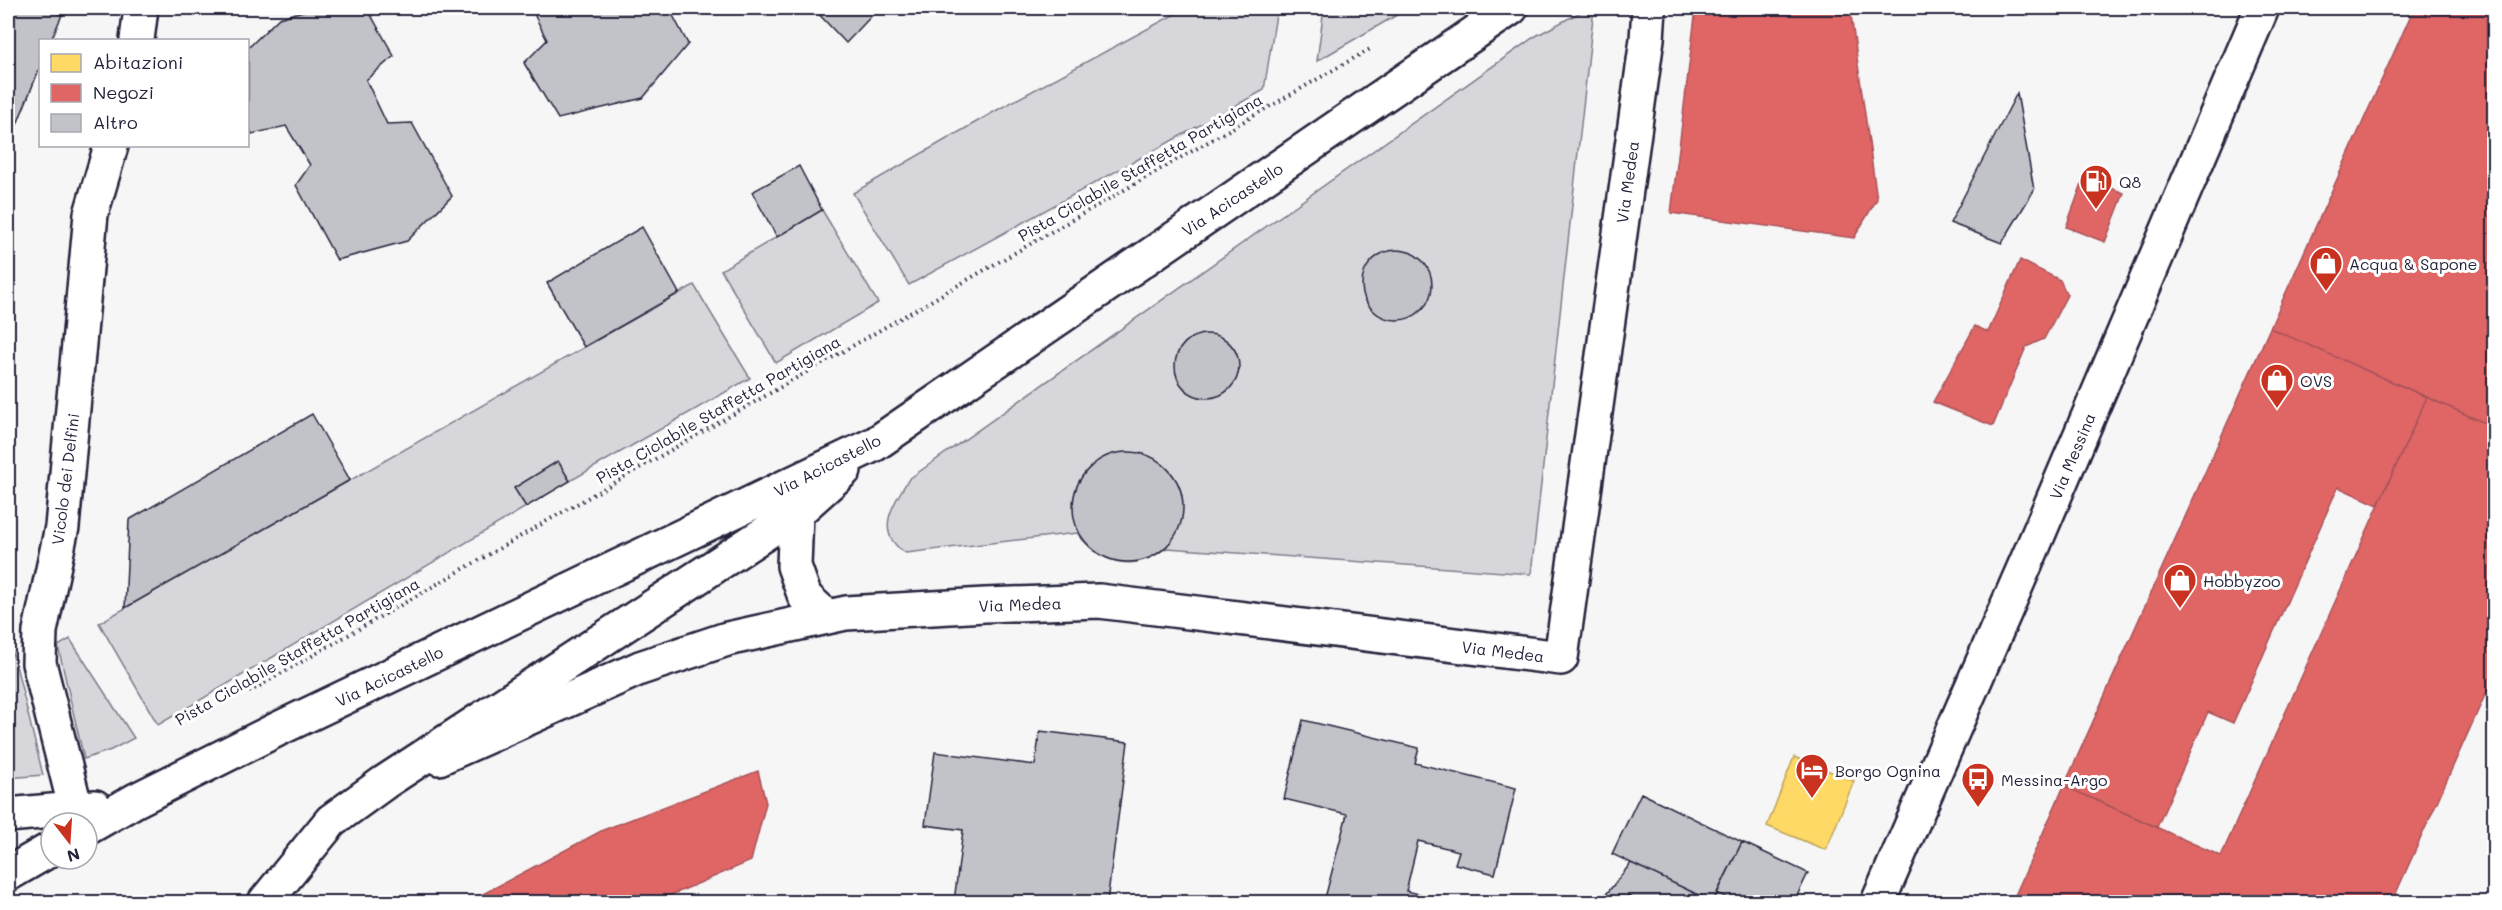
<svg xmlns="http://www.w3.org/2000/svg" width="2502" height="910" font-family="Mali,sans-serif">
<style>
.green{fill:#d7d7db;stroke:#7c7c8b;stroke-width:1.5}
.homes{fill:#ffd966;stroke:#bda259;stroke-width:1.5}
.shops{fill:#e06666;stroke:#a75259;stroke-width:1.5}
.building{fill:#c2c2c9;stroke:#22223b;stroke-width:1.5}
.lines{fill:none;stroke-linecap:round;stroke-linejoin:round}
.minor-casing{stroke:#22223b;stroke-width:38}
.major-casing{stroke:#22223b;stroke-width:38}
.path{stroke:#22223b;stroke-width:4;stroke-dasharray:1.5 4.5;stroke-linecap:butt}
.minor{stroke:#fff;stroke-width:33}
.major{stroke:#fff;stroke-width:33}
.labels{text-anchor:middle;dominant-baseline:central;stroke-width:6;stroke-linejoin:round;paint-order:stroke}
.street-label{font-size:16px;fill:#22223b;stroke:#fff}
.poi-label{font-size:16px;fill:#22223b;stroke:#fff;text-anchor:start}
</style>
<rect width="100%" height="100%" fill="#f6f6f7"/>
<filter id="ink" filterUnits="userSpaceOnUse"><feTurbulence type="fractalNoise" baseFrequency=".0167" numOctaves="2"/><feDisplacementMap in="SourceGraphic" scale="12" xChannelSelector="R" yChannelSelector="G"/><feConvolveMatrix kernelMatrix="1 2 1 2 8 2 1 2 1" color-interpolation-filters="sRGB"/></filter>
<g filter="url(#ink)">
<path class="green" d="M1186 8H1277L1264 90 909 285 853 193 999 109Z
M1324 8H1409L1317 61Z
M1588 8H1594L1531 574 1167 548C1158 552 1147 560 1137 562 1112 566 1092 552 1077 533L906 553C873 533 893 504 909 479L1534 37Z
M822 210 878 303 776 363 721 270Z
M694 285 750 378 570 481 557 462 515 488 526 507 158 725 99 623Z
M70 639 134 738 111 750 84 759 58 646Z
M13 653 43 775 8 778V664Z"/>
<path class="homes" d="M1794 757 1854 781 1826 850 1767 826Z"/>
<path class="shops" d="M1696 8H1850L1877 199 1854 238 1671 213Z
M2414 8H2494V427L2270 328Z
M2084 178 2124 193 2105 242 2066 227Z
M2020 260 2060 280 2067 295 2044 339 2026 347 1993 426 1933 402 1975 326 1988 332Z
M2270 328 2427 397 2378 505 2338 487 2233 723 2208 712 2157 827 2064 786Z
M2427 397 2494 427V675L2392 902H2012L2064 786 2221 856Z
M758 771 766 803 751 861 655 902H468L603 830Z"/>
<path class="building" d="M8 8H44L62 15 51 40H40V67L8 147Z
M313 8H367L394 56 366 80 387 124 412 123 452 196 407 241 337 260 296 185 310 165 286 126 252 134 248 126V48L279 18Z
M531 8H669L688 44 643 98 558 119 524 63 547 40Z
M813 8H879L846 43Z
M2017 93 2034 190 2002 243 1950 223Z
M799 166 822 210 777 237 752 192Z
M642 227 679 293 584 347 547 283Z
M1362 285a35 35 0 1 1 70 0a35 35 0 1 1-70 0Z
M1175 366a32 32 0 1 1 64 0a32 32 0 1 1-64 0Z
M312 414 350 480 125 608 129 520Z
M1073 507a55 55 0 1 1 110 0a55 55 0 1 1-110 0Z
M558 461 570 481 526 507 514 488Z
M1303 720 1419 748 1415 763 1516 788 1495 874 1455 864 1459 851 1418 841 1406 891 1420 894 1418 902H1324L1347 814 1284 799Z
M1040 731 1128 742 1107 902H954L963 830 925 825 935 752 1035 765Z
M1641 793 1742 842 1713 902 1612 854Z
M1742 842 1808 873 1794 902H1735L1717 893Z
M1631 863 1701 896 1698 902H1641L1628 896 1622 902H1600Z"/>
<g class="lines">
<defs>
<path id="minor" d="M137 40 141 8
M796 513 794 566 805 597 827 617
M439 758 640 668 727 639 846 613 985 605 1099 601 1561 658 1647 39 1649 8
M76 810 39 663 40 631 62 527 91 214 111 146
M8 815 95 807"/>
<path id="major" d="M87 828 136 800 278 729 875 444 1511 8
M8 874 51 849
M265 902 331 821 385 782 796 513 844 470
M1878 902 2033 547 2262 8"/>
</defs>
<use href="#minor" class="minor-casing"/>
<use href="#major" class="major-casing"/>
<path class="path" d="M249 692 1370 49"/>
<use href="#minor" class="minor"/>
<use href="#major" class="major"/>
</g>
</g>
<defs>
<symbol id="fuel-pin" viewBox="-11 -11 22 30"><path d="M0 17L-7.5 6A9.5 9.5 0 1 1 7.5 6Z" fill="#c8321e" stroke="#fff"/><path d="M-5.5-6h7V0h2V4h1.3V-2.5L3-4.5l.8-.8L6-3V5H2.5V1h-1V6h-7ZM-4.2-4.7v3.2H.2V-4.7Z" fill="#fff"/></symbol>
<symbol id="shop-pin" viewBox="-11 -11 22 30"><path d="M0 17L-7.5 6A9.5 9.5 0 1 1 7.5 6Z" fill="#c8321e" stroke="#fff"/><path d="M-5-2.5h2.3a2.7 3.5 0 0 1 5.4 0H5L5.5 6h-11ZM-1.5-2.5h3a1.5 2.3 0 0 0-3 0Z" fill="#fff"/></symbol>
<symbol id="hotel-pin" viewBox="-11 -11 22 30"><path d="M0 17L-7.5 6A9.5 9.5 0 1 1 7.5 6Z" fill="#c8321e" stroke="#fff"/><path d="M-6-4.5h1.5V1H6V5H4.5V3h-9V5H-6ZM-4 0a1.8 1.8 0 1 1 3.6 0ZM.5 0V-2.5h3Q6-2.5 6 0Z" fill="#fff"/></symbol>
<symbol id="bus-pin" viewBox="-11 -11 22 30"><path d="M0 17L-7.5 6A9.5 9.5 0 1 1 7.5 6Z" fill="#c8321e" stroke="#fff"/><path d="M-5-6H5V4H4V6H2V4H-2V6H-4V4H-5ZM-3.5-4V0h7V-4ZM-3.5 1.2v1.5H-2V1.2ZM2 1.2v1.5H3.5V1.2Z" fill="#fff"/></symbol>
</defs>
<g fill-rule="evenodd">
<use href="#fuel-pin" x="2077" y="162" width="38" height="52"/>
<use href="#shop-pin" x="2307" y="244" width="38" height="52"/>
<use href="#shop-pin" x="2258" y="361" width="38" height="52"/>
<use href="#shop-pin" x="2161" y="561" width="38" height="52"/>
<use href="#hotel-pin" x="1793" y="751" width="38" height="52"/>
<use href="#bus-pin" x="1959" y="760" width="38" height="52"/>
</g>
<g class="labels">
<g class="street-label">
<text transform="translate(1140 167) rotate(-30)">Pista Ciclabile Staffetta Partigiana</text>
<text transform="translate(1627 182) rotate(-82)">Via Medea</text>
<text transform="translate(1232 199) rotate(-34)">Via Acicastello</text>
<text transform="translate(718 409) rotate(-30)">Pista Ciclabile Staffetta Partigiana</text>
<text transform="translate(2072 456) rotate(-67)">Via Messina</text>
<text transform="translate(827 465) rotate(-27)">Via Acicastello</text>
<text transform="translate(65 479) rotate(-83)">Vicolo dei Delfini</text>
<text transform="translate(1020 604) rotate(-2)">Via Medea</text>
<text transform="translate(297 651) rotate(-30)">Pista Ciclabile Staffetta Partigiana</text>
<text transform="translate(1503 651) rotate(7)">Via Medea</text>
<text transform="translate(389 676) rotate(-26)">Via Acicastello</text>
</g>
<g class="poi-label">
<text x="2119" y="181">Q8</text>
<text x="2349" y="263">Acqua &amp; Sapone</text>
<text x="2300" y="380">OVS</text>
<text x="2203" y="580">Hobbyzoo</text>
<text x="1835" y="770">Borgo Ognina</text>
<text x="2001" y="779">Messina-Argo</text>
</g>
</g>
<rect width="2502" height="910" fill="none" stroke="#fff" stroke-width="30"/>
<rect x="15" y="15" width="2472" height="880" fill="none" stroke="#22223b" stroke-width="2" filter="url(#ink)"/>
<rect x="39" y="39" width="210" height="108" fill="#ffffff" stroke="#a7a7b1" stroke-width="1.5"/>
<rect x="51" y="54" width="30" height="18" fill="#ffd966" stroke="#a7a7b1" stroke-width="1.5"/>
<text x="93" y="69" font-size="18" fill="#22223b">Abitazioni</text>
<rect x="51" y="84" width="30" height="18" fill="#e06666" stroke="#a7a7b1" stroke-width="1.5"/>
<text x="93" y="99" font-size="18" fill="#22223b">Negozi</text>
<rect x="51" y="114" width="30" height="18" fill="#c2c2c9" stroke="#a7a7b1" stroke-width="1.5"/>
<text x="93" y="129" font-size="18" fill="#22223b">Altro</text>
<g transform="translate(69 841) rotate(163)"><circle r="28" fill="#ffffff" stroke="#a7a7b1" stroke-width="1.5"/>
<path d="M0-4.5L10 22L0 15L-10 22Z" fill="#c8321e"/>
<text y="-9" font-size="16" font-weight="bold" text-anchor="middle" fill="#22223b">N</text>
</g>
</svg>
